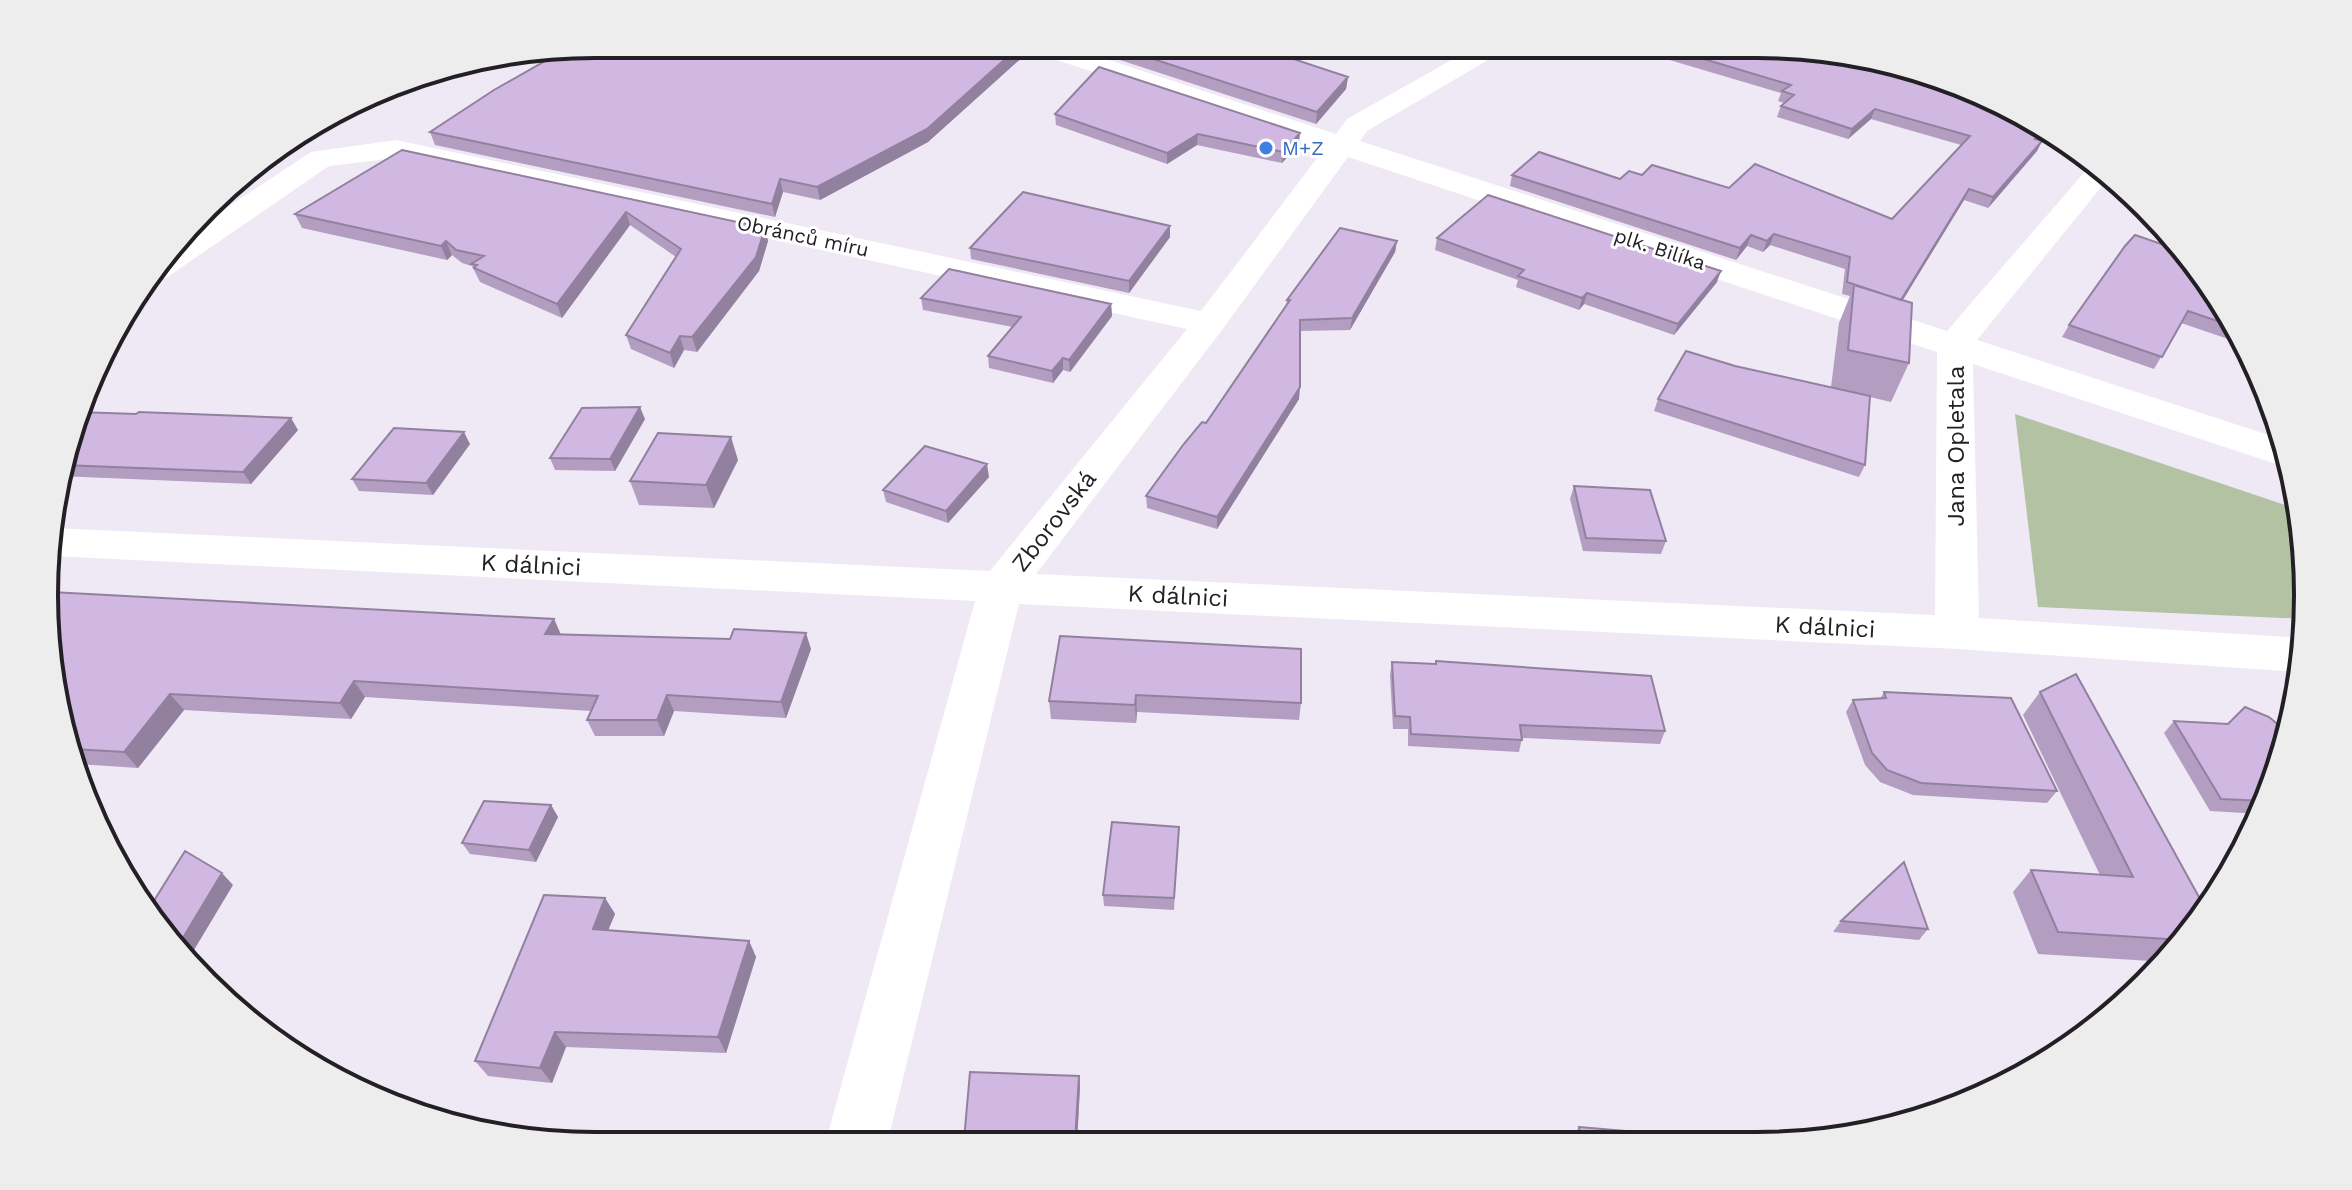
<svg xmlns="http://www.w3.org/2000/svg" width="2352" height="1190" font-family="'Work Sans',sans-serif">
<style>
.green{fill:#b2c2a3}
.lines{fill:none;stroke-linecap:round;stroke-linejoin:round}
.minor{fill:#fff;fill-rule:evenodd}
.wall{fill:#b39ec2}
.shaded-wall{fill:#92819e}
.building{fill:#d0b8e2;stroke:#92819e;stroke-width:2}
.shop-dot{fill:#3f7fe0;stroke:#fff;stroke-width:3}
.labels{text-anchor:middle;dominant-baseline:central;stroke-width:6;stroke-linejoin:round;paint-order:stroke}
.far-shop-label{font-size:20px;fill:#366cbe;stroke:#fff;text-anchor:start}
.far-street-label{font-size:20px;fill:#232025;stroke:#fff}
.street-label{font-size:24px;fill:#232025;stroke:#fff}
.rim{fill:none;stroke:#232025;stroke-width:4}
</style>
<rect width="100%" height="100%" fill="#efe8f5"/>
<path class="green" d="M2015 414 2300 510 2306 619 2038 607Z"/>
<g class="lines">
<path class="minor" d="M1021 44H1060L1336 134 1347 119 1478 45H1509L1505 50 1367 131 1360 141 1947 331 2095 160 2111 175 1977 340 2284 440 2290 466 2273 463 1973 364 1979 618 2303 638 2306 639 2300 672 1957 649 1019 604 887 1144H825L975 601 52 556 53 528 990 571 1187 329 396 158 329 166 166 278 146 279 190 232 311 152 396 140 1201 311 1324 149 1024 49ZM1348 157 1937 352 1935 615 1036 574 1222 330Z
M1926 75 2000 101 2018 112 2009 114 1917 89 1913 83 1917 77Z"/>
</g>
<path class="wall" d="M1637 45H1793L2006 104 2048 130 2039 140 2042 141 2037 151 1988 208 1964 200 1903 300 1909 363 1891 402 1870 397 1865 465 1859 477 1654 411 1658 399 1735 366 1831 387 1839 323 1850 296 1842 294 1845 269 1770 245 1763 252 1747 246 1736 260 1510 186 1512 175 1620 179 1642 175 1729 188 1892 219 1961 145 1871 119 1848 139 1777 117 1781 106 1784 103 1778 101 1781 93 1636 50Z
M1255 46 1348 77 1346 89 1316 124 1117 59 1116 47Z
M1027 53 928 142 820 200 783 192 775 217 435 145 430 132Z
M1055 114 1299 144 1282 163 1197 145 1167 164 1056 125Z
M402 150 765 228 768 241 759 271 697 352 684 350 674 368 631 349 626 335 676 257 630 225 562 318 480 282 472 266 462 263 452 255 447 260 302 228 295 214Z
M1170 226V237L1129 293 971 259 970 248Z
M1437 238 1717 282 1674 335 1584 304 1579 310 1516 287 1518 280 1435 250Z
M1397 241 1395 252 1350 330 1300 331 1299 399 1217 529 1147 508 1146 496 1206 423 1286 306 1287 300Z
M2125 246 2234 319 2246 345 2181 323 2154 369 2062 337 2069 325Z
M921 298 1111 304 1112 316 1070 372 1063 370 1053 383 989 368 988 356 1013 327 923 310Z
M78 412 298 430 251 484 58 476Z
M645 419 615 471 555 470 550 458Z
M470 444 433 495 359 491 352 479Z
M738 460 714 508 639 505 630 481Z
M989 477 948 523 886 502 883 490Z
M1574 486 1666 541 1661 554 1583 551 1570 499Z
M554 619 561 635 811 649 786 718 674 711 664 736H595L587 720 591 711 365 697 351 719 184 710 138 768 78 764 49 666Z
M1060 636 1301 703 1299 720 1137 712 1136 723 1051 719 1049 701Z
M1436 661 1665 731 1660 744 1522 738 1519 752 1408 746V729H1393L1390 675 1392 662 1435 664Z
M1884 692 2057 791 2047 803 1913 795 1880 782 1865 765 1846 712 1853 700 1880 699Z
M2040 692 2205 908 2172 958 2167 962 2038 954 2013 892 2031 870 2100 875 2023 715Z
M2174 721 2280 726 2289 737 2261 814 2210 811 2164 733Z
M551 805 558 817 536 862 470 854 462 843Z
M1179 827 1174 910 1104 906 1103 895Z
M605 898 615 914 608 930 749 941 756 957 726 1053 566 1047 552 1083 488 1076 475 1061Z
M1841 921 1928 929 1919 940 1833 932Z
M1079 1076 1080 1086 1077 1143 965 1144 964 1140Z
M1579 1127 1639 1142H1574L1573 1137Z"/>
<path class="shaded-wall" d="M1022 44H1026L1027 53 928 142 820 200 817 187Z
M1348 77 1346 89 1316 124 1317 112Z
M1875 109 1871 119 1848 139 1852 129Z
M2045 128 2048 130 2030 149 2035 139Z
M1300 133 1299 144 1282 163 1283 152Z
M1198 134 1197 145 1167 164V153Z
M2042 141 2037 151 1988 208 1993 197Z
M780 179 783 192 775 217 772 204Z
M1969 189 1964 200 1896 311 1901 300Z
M626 212 630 225 562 318 557 304Z
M1170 226V237L1129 293V281Z
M765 228 768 241 759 271 697 352 692 337Z
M1774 234 1770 245 1763 252 1767 241Z
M1751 235 1747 246 1736 260 1740 248Z
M446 241 452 255 447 260 441 246Z
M1397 241 1395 252 1350 330 1352 318Z
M1721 271 1717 282 1674 335 1678 324Z
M1587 293 1584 304 1579 310 1582 298Z
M1111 304 1112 316 1070 372 1069 360Z
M680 336 684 350 674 368 670 353Z
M1063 358V370L1053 383 1052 371Z
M1300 387 1299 399 1217 529V517Z
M640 407 645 419 615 471 610 459Z
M291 418 298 430 251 484 243 472Z
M464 432 470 444 433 495 426 483Z
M731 437 738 460 714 508 706 485Z
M987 464 989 477 948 523 946 511Z
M554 619 561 635 545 634Z
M806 633 811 649 786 718 781 702Z
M354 681 365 697 351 719 340 703Z
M170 694 184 710 138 768 124 752Z
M667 695 674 711 664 736 657 720Z
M1136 695 1137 712 1136 723 1135 705Z
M551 805 558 817 536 862 529 850Z
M222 873 233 885 188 960 178 946Z
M605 898 615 914 602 945 593 929Z
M749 941 756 957 726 1053 718 1037Z
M555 1032 566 1047 552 1083 540 1068Z
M1079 1076 1080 1086 1077 1143H1075Z"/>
<path class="building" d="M595 44H1022L927 129 817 187 780 179 772 204 430 132 494 90 568 48Z
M1119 44 1251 45 1348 77 1317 112 1116 47Z
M1657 45 1798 46 2006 104 2045 128 2035 139 2042 141 1993 197 1969 189 1901 300 1847 282 1850 257 1774 234 1767 241 1751 235 1740 248 1512 175 1539 152 1620 179 1629 171 1642 175 1652 165 1729 188 1755 164 1892 219 1970 136 1875 109 1852 129 1781 106 1794 95 1782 91 1791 85Z
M1099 67 1300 133 1283 152 1198 134 1167 153 1055 114Z
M402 150 765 228 756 257 692 337 680 336 670 353 626 335 681 249 626 212 557 304 474 268 477 265 471 264 484 256 456 250 446 241 441 246 295 214Z
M1023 192 1170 226 1129 281 970 248Z
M1488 195 1721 271 1678 324 1587 293 1582 298 1518 276 1524 270 1437 238Z
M1340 228 1397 241 1352 318 1300 320V387L1217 517 1146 496 1183 445 1202 422 1206 423 1290 300H1287Z
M2135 235 2185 252 2234 319 2238 328 2188 311 2162 357 2069 325 2125 246Z
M949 269 1111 304 1069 360 1063 358 1052 371 988 356 1021 317 921 298Z
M1854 285 1912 303 1909 363 1848 350Z
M1686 351 1735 366 1870 396 1865 465 1658 399Z
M640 407 610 459 550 458 582 408Z
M78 412 136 414 139 412 291 418 243 472 62 465Z
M394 428 464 432 426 483 352 479Z
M658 433 731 437 706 485 630 481Z
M925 446 987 464 946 511 883 490Z
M1574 486 1650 490 1666 541 1586 538Z
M51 592 554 619 545 634 730 639 734 629 806 633 781 702 667 695 657 720H587L598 696 354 681 340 703 170 694 124 752 73 749 49 666Z
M1060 636 1301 649V703L1136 695 1135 705 1049 701Z
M1436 661 1651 676 1665 731 1520 725 1522 740 1411 734 1410 717 1395 716 1392 662 1436 664Z
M2076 674 2205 908 2183 940 2058 932 2031 870 2133 877 2040 692Z
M1884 692 2011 698 2057 791 1921 783 1887 770 1872 753 1853 700 1886 698Z
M2245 707 2269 717 2280 726 2289 727 2291 730 2289 737 2265 801 2221 799 2174 721 2228 724Z
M484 801 551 805 529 850 462 843Z
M1112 822 1179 827 1174 898 1103 895Z
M185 851 222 873 178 946 150 907Z
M1904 862 1928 929 1841 921Z
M544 895 605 898 593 929 749 941 718 1037 555 1032 540 1068 475 1061Z
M970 1072 1079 1076 1075 1141 964 1140Z
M1579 1127 1637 1132 1639 1142H1581Z"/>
<circle class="shop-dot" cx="1266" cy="148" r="8"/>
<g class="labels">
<g class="far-shop-label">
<text x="1282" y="148">M+Z</text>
</g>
<g class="far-street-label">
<text transform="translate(803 236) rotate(12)">Obránců míru</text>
<text transform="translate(1660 249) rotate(18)">plk. Bilíka</text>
</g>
<g class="street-label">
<text transform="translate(1956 446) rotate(-90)">Jana Opletala</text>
<text transform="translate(1054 521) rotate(-52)">Zborovská</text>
<text transform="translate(531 565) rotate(3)">K dálnici</text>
<text transform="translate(1178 596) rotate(3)">K dálnici</text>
<text transform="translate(1825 627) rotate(3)">K dálnici</text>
</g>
</g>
<path d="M0 0H2352V1190H0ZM595 58H1757A537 537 0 0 1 2294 595V595A537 537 0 0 1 1757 1132H595A537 537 0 0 1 58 595V595A537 537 0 0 1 595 58Z" fill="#ededee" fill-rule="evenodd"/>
<path class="rim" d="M595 58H1757A537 537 0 0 1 2294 595V595A537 537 0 0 1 1757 1132H595A537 537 0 0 1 58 595V595A537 537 0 0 1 595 58Z"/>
</svg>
